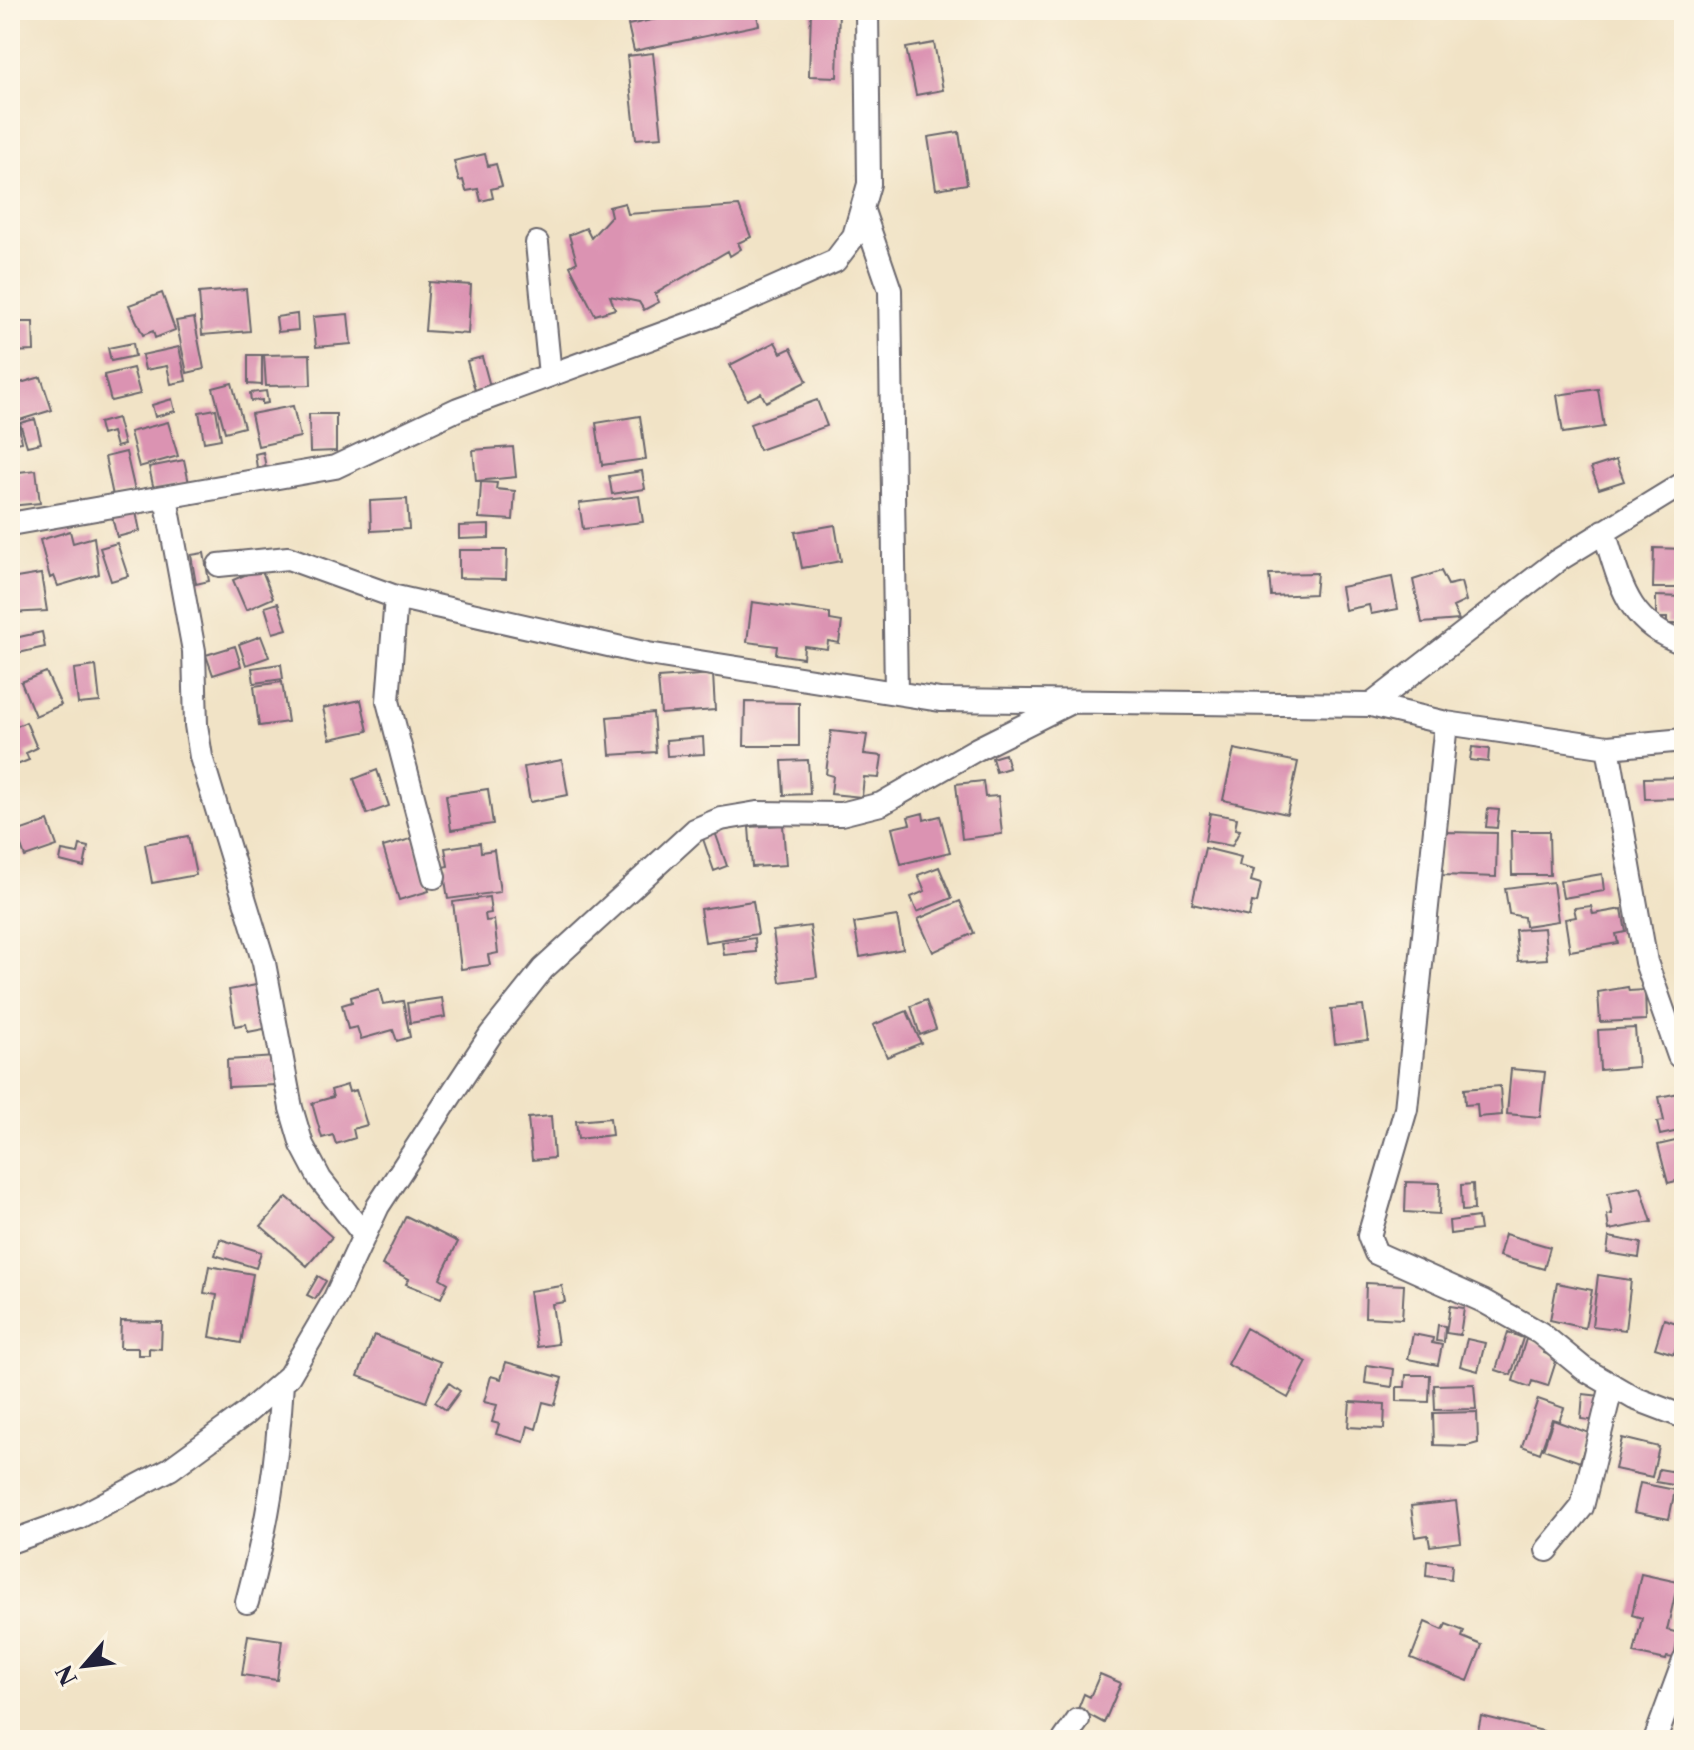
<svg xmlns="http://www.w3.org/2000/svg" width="1694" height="1750" font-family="'Libre Caslon Text',serif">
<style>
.building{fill:#db93b2}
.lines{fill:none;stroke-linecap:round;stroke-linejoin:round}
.minor-casing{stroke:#6a666c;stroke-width:26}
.minor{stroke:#fff;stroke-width:22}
</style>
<rect width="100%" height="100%" fill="#fcf5e5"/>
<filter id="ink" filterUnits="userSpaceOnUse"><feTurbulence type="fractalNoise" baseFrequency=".0125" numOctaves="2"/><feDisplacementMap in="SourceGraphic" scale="16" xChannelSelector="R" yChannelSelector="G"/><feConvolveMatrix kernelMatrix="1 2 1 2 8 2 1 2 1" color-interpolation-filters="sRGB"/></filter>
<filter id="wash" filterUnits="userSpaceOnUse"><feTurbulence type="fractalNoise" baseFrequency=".006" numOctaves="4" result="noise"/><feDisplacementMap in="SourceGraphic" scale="32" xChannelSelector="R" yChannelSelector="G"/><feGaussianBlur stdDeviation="1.8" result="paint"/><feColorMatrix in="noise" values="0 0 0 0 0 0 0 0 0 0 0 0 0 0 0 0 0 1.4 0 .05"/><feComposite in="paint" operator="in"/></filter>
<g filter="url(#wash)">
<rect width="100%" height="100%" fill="#f1e3c6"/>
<g id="blocks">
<path class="building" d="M699 10H756L759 25 634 51 628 25Z
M811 10H839L837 77 809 76Z
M934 43 943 90 916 95 906 48Z
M653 53 662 137 636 139 627 56Z
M959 132 967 184 936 189 928 137Z
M485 154 488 166 496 164 502 186 491 189 493 198 481 201 478 189 466 191 463 180 459 181 454 161Z
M625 203 628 214 739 206 751 237 738 243 741 249 730 256 728 251 655 294 659 302 644 310 639 302 610 296 615 309 595 315 570 266 577 262 569 235 586 228 591 238 611 216 609 207Z
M429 282 471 285 468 334 425 331Z
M246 289 250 331 202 335 199 293Z
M162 293 175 330 155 338 153 331 143 335 129 305Z
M297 314 298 330 278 332 276 317Z
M348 314 351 344 316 347 313 317Z
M194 318 204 369 187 373 176 321Z
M10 322H33L34 351 10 352Z
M775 342 781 353 791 348 807 381 766 402 761 393 747 400 730 365Z
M133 343 135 356 111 361 108 348Z
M179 347 186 381 171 384 167 366 145 370 142 355Z
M310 354 311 385 266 386 264 355Z
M248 355H262V385L248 384Z
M482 357 491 390 476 394 467 361Z
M133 368 140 394 111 401 104 375Z
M41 377 52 410 13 422 10 386Z
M232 383 244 427 225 432 213 388Z
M1598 389 1604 427 1563 433 1557 395Z
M266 391 268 403 262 404V400L251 401 250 393Z
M172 399 175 411 155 417 152 405Z
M817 400 827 426 759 450 750 424Z
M293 406 300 437 258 446 251 414Z
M216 409 221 439 204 442 199 412Z
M309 414H336V451L310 452Z
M640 416 646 459 602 465 596 423Z
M117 418 124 445 116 447 112 432 102 435 99 423Z
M35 419 41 443 27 446 20 423Z
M168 422 178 456 139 467 130 432Z
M19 426 22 442 10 444V428Z
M513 447 516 477 476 481 473 450Z
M126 452 135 491 113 496 105 457Z
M263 452 267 473 258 475 255 454Z
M184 460 189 483 154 490 149 467Z
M1616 460 1624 481 1599 489 1591 468Z
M36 470 40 503 10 506V473Z
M642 471 645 489 612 494 609 476Z
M481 482 497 483 496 489 515 491 513 520 479 518Z
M639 496 643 522 583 529 579 503Z
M407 499 409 529 371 531 370 501Z
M136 512 140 531 117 537 112 517Z
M489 525V538L459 539V526Z
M835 525 841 561 802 568 795 532Z
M70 531 73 543 94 537 99 574 58 586 54 576 50 578 40 540Z
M117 543 128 576 111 581 100 548Z
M1654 548 1684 549V588H1653Z
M459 550H507L506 579 459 578Z
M204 553 209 581 196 584 191 555Z
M261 568 273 598 246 610 233 580Z
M1441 571 1448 585 1461 582 1466 601 1453 607 1459 620 1422 623 1413 580Z
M1317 573 1315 594 1271 596 1269 574Z
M41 574 47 611 10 613V579Z
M1392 577 1398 609 1371 614 1369 605 1345 610 1341 587Z
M1656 596 1684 597V624H1667V618H1656Z
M752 602 830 613V620L842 622 839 643 828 641 827 649 804 646 803 658 776 654 777 646 747 642Z
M278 603 287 629 273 633 265 607Z
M42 632 45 647 10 655V639Z
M261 636 269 657 246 665 239 644Z
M235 646 241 666 213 675 206 655Z
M281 664 283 679 254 683 252 668Z
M96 666 100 702 78 704 74 669Z
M46 672 61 705 35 716 21 682Z
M713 674 715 710 661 714 658 678Z
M282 682 288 722 259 726 254 686Z
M361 700 368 731 330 739 323 708Z
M745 702 799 703V746H744Z
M653 713 656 752 610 755 607 717Z
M26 722 37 748 26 753 29 760 12 767 10 729Z
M831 731 867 735 864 754 882 756 879 778 864 777 862 797 831 794 833 776 826 774Z
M703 737 704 754 667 756 666 740Z
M1472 747 1489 749 1488 762 1470 760Z
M1234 749 1298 762 1287 814 1223 800Z
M1005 754 1009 768 996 772 992 758Z
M562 760 568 795 530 802 524 767Z
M808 760 810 794 784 795 782 761Z
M377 770 389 806 367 814 354 779Z
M1684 777V798L1645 799 1644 778Z
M983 781 985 797 998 796 1002 834 962 839 956 784Z
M488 789 493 824 451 830 446 795Z
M1488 809 1499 810 1497 828 1486 827Z
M923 813 924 820 940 816 950 852 901 864 892 828 910 824 908 817Z
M1210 813 1237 818 1235 829 1240 830 1232 846 1205 841Z
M48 821 57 846 25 857 16 832Z
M783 825 786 865 752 867 749 827Z
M1511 831H1549L1550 875H1512Z
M715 832 727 866 714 871 702 836Z
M1443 832 1497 833 1496 877 1442 875Z
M188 836 196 875 152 883 145 844Z
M414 838 429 891 399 900 383 847Z
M480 843 481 852 494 850 500 892 448 899 443 867 448 866 445 848Z
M80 845 88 847 84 867 60 861 62 851 78 854Z
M1205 848 1241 857 1239 866 1254 870 1251 881 1261 884 1257 903 1252 902 1249 917 1192 904Z
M939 867 952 898 917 912 911 897 925 891 918 875Z
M1602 874 1604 891 1563 898 1560 881Z
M1553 882 1558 921 1525 926 1524 917 1509 914 1505 888Z
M489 897 491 913 485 914 486 921 494 920 498 953 488 955 490 965 461 969 453 902Z
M753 901 758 934 705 942 700 909Z
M960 901 974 933 933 952 918 919Z
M1591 906 1593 914 1622 909 1626 932 1616 934 1618 943 1570 951 1565 919 1576 917 1574 908Z
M897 916 903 949 860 957 854 923Z
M810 926 817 977 780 982 773 931Z
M1544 928 1547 959 1518 961 1515 930Z
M755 938 756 952 724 955 722 942Z
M262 984 269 1028 248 1032 246 1024 235 1026 229 990Z
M1628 987 1629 991 1645 990 1646 1020 1600 1022 1598 992Z
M379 989 383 1004 403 1001 410 1037 397 1041 393 1030 361 1039 357 1027 348 1029 342 1005 352 1002 351 997Z
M442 998 445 1017 410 1023 407 1003Z
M926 1000 936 1029 920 1035 911 1006Z
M1363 1006 1368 1040 1335 1044 1331 1009Z
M907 1011 921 1043 887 1057 873 1025Z
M1635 1028 1638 1067 1600 1070 1598 1030Z
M276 1057 278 1085 228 1087 227 1060Z
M1511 1069 1545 1072 1540 1117 1507 1114Z
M347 1085 349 1092 356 1090 367 1125 353 1129 355 1138 336 1144 333 1135 322 1138 312 1103 333 1097 331 1090Z
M1500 1086 1502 1115 1478 1117 1477 1104 1465 1105 1464 1089Z
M1684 1092V1130L1660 1135 1657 1122 1664 1121 1659 1097Z
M551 1116 554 1158 532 1160 528 1118Z
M610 1118 612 1135 578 1139 576 1121Z
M1684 1139V1179L1668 1183 1658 1145Z
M1406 1182 1440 1183 1439 1214 1405 1212Z
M1473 1184 1474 1210 1462 1211 1461 1185Z
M1641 1187 1652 1222 1609 1230 1607 1215 1612 1214 1608 1193Z
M287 1197 332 1237 307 1266 261 1226Z
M406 1216 458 1242 440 1278 448 1283 441 1298 406 1284 409 1279 382 1265Z
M1478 1217 1480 1230 1450 1234 1449 1221Z
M1505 1234 1550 1247 1544 1269 1499 1256Z
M1609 1237 1641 1243 1639 1258 1607 1253Z
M220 1239 261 1252 256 1268 215 1255Z
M209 1266 253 1274 241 1343 210 1337 217 1295 204 1293Z
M1598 1275 1631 1280 1625 1330 1592 1326Z
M318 1276 326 1281 315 1299 307 1295Z
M1366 1283 1404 1285 1402 1319 1365 1317Z
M1557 1283 1592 1290 1585 1328 1550 1320Z
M562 1286 565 1302 552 1304 558 1344 537 1347 529 1291Z
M1450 1306 1464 1308 1460 1335 1446 1333Z
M1664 1319 1683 1325 1674 1354 1655 1348Z
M121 1321 162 1322 161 1349 149 1348V1355H138V1348H120Z
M1438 1325 1445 1326 1444 1342 1436 1341Z
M1246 1328 1307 1362 1288 1398 1227 1364Z
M1508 1332 1523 1338 1511 1375 1496 1370Z
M1413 1334 1433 1338 1432 1343 1442 1345 1438 1365 1408 1359Z
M374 1335 441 1362 426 1402 358 1376Z
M1467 1339 1485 1343 1478 1371 1460 1366Z
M1526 1339 1547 1346 1544 1353 1557 1358 1548 1386 1532 1381 1530 1387 1513 1381Z
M506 1362 562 1378 555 1405 543 1402 536 1429 528 1426 524 1442 496 1434 499 1424 492 1422 497 1405 484 1402 491 1376 501 1379Z
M1367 1365 1394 1369 1392 1387 1365 1383Z
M1406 1375H1430L1429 1402 1397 1401V1387H1405Z
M449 1383 460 1391 446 1410 435 1402Z
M1474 1384 1476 1409 1435 1410 1434 1385Z
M1583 1394 1600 1396 1597 1421 1581 1419Z
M1538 1399 1564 1408 1559 1421 1552 1419 1540 1453 1522 1446Z
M1350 1402 1385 1404 1384 1429 1348 1427Z
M1477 1412 1478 1443 1467 1446 1434 1445 1433 1413Z
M1553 1420 1589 1433 1580 1462 1543 1449Z
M1622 1438 1659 1447 1652 1477 1615 1469Z
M1659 1469 1682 1473 1679 1486 1656 1482Z
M1640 1483 1675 1490 1669 1519 1634 1512Z
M1456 1501 1461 1542 1430 1546 1428 1535 1415 1537 1411 1506Z
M1427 1561 1452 1564 1451 1579 1426 1576Z
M1641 1574 1678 1582 1667 1630 1679 1633 1674 1658 1667 1657 1666 1660 1634 1653 1642 1618 1632 1615Z
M1425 1622 1443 1630 1446 1624 1464 1631 1462 1637 1482 1645 1468 1681 1411 1658Z
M248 1635 282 1640 277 1680 242 1675Z
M1100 1674 1121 1683 1104 1723 1078 1709 1084 1694 1090 1697Z
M1481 1716 1543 1731 1541 1740H1476Z"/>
</g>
</g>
<g filter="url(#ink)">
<use href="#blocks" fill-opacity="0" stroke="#6a666c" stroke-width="2"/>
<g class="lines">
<defs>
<path id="minor" d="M863 211 890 290 896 693
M537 243 550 375
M166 498 194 651 196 725 201 757 264 963 291 1108 302 1145 320 1179 364 1235
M10 524 335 467 458 409 711 316 835 261 854 236 869 184 867 10
M1604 531C1620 582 1627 625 1684 643
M219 565 288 558 396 597
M1371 705 1557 561 1684 483
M1446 723 1406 1109 1369 1236 1376 1253 1483 1301 1540 1333 1584 1369 1634 1398 1684 1417
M1608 747 1646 962 1679 1056 1684 1058
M434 877 388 701 396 597 648 654 940 700 1371 705 1446 723 1608 747 1684 740
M10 1542 77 1518 170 1469 244 1415 289 1376 335 1298 378 1206 491 1034 543 969 695 830 721 819 757 813 841 814 881 804 977 749 1069 703
M1547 1550 1582 1507 1612 1385
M247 1602C268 1523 277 1465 282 1383
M1064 1740 1078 1720
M1655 1740 1684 1661"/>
</defs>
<use href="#minor" class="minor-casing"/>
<use href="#minor" class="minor"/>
</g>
</g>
<rect width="1694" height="1750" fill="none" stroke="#fcf5e5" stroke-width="40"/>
<g transform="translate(84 1666) rotate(242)" stroke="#fcf5e5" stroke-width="6" paint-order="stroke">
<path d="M0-6L14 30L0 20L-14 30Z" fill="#22223b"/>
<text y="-12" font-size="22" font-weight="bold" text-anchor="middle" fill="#22223b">N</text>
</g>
</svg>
